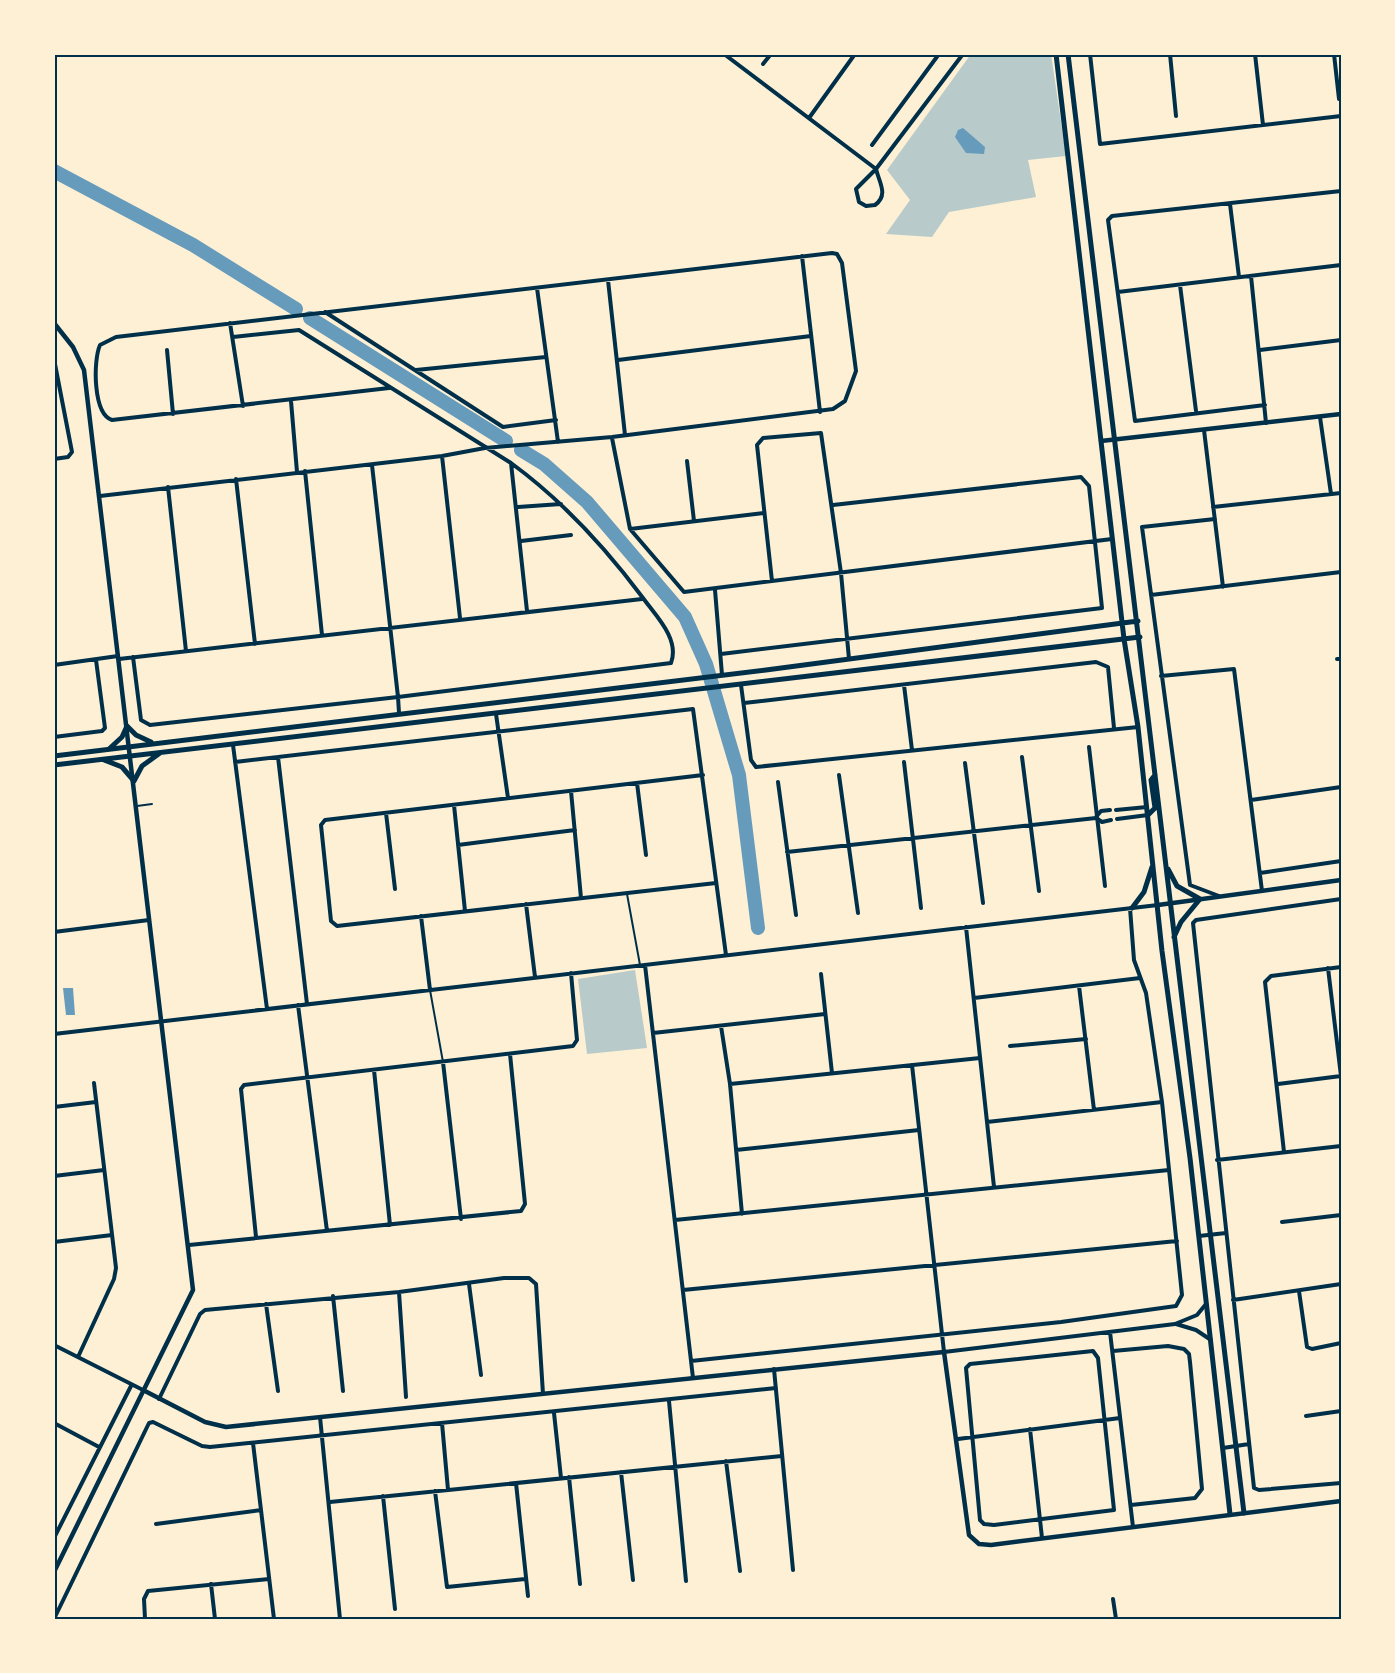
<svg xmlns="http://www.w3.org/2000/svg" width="1395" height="1673" font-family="'Crimson Pro',serif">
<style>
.green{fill:#b9caca}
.water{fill:#669bbc}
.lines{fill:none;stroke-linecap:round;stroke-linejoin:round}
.river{stroke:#669bbc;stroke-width:14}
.service{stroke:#003049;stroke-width:2}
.minor{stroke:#003049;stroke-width:4}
.tertiary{stroke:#003049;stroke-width:4.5}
.secondary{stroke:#003049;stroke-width:5}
.neatline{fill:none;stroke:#003049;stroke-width:2}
</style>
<rect width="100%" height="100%" fill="#fdf0d5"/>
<path class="green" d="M971 54H1051L1066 156 1028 160 1036 197 949 212 932 237 886 234 910 200 887 170Z
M635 970 647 1048 587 1054 578 979Z"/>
<path class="water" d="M963 128 985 147 984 154 966 153 955 137 958 130Z
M63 988H73L75 1015H66Z"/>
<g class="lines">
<path class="river" d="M54 171 193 245 296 309
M310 318 506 441
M521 450 544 464 587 502 685 617 706 664 739 775 758 928"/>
<path class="service" d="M137 806 152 804
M627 894 640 965
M430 990 443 1062"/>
<path class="minor" d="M724 54 876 169 963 54
M1090 54 1100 144 1341 116
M1170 54 1176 116
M1255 54 1263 125
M1334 54 1339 99
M763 64 771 54
M809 118 855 54
M872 145 939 54
M876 169C879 182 889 195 875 205L866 206 859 202 856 189Z
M1230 204 1239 277
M802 256 820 412
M1251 276 1266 423
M608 280 625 435
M1180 285 1196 411
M537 288 558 442
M1118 292 1341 265
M325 312 503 427 556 420
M230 323 243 406
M233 337 299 330 511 463C563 501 605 547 643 598 656 616 680 639 671 663L398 697 399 713
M167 350 173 414
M1260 350 1341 340
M54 359 72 452 68 457 54 459
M618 360 811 336
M416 370 546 357
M291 401 297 472
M1265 405 1135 421 1108 220 1112 216 1341 191
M1320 417 1331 494
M1204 430 1223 587
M612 438 630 529 684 592 1112 539
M442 456 460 618
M687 461 694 521
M511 463 527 611
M305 471 322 635
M236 479 255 644
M168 487 186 651
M100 496 442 456 485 448 612 437 833 409 845 401 856 371 842 263 837 254 832 253 116 337 100 345C93 361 93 414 112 420L389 388
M518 507 561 504
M1213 507 1341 493
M1215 519 1142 527 1190 885 1219 896
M630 529 764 513
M521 541 571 535
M772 581 757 445 763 438 821 433 841 573 849 659
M715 590 722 675
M1151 595 1341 572
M721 654 1102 608 1089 486 1081 477 833 505
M133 657 141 720 150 725 398 697 372 465
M119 659 642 599
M1337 659H1341
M54 665 118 656
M1161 676 1234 669 1262 891
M741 685 751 760 756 767 1138 727
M904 685 912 750
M744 703 1096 662 1108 667 1114 728
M496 714 508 798
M54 737 102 731 105 728 96 660
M233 745 267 1009
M1089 747 1105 886
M278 757 307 1004
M1022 757 1039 891
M235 762 693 709 726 955
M904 762 921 908
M965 763 983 903
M703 775 325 820 321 825 331 921 337 926 716 883
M839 775 858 913
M778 782 796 915
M637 783 646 855
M571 791 581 898
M1251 800 1341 787
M454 805 465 911
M1116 810 1147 807
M386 813 395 889
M1096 817 1101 811 1110 810
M1117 819 1148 815
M458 845 575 830
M787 852 1096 818 1102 822 1111 820
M1260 873 1341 861
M1341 899 1196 920 1193 923 1254 1488 1259 1490 1341 1483
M526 904 535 977
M421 916 430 990
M966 927 994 1187
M54 932 149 920
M645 965 693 1378
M1328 968 1341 1076
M821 974 832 1073
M1079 986 1094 1110
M974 998 1140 978
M298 1005 327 1231
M721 1026 730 1084 742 1214
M653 1033 825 1014
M54 1034 1158 905
M1010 1046 1086 1039
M443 1062 461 1219
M912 1065 944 1352 1175 1324 1197 1315 1206 1304
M374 1070 390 1225
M730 1084 980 1058
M1278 1084 1341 1076
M54 1107 96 1102
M987 1122 1162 1102
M736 1150 919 1130
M1284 1152 1265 982 1271 976 1341 967
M1217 1160 1341 1146
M54 1176 104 1170
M675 1220 1169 1170
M1282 1222 1341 1215
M1199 1236 1226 1233
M256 1237 241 1089 244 1085 573 1046 577 1040 571 973
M54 1242 112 1235
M189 1245 521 1211 525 1204 510 1054
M469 1284 481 1375
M683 1290 1177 1241
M1299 1291 1307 1347 1312 1349 1341 1343
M399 1292 406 1397
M333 1296 343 1391
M1233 1300 1341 1284
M266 1304 278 1391
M1176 1324 1196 1330 1211 1340
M1110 1332 1133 1527
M54 1345 143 1390
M1093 1351 1098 1358 1114 1510 994 1525 984 1524 980 1520 966 1368 970 1364Z
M1113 1351 1168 1346 1184 1349 1189 1354 1190 1362 1202 1489 1195 1498 1131 1505
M78 1357 114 1279 116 1268 94 1083
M691 1361 1061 1322 1176 1306 1182 1295 1162 1102 1146 993 1134 960 1130 908
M774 1369 793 1570
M159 1399 200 1314 205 1310 399 1292 504 1278H529L536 1284 543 1394
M669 1401 686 1581
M554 1413 561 1478
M1306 1416 1341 1411
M320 1417 340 1619
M54 1423 99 1447
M442 1423 448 1490
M1030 1429 1042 1538
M958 1439 1120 1418
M253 1443 274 1619
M1223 1448 1249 1444
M726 1461 740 1571
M621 1472 633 1580
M569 1477 580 1584
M516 1483 528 1596
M435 1491 447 1587 525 1579
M383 1496 395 1609
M330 1502 782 1456
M156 1524 261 1510
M54 1538 131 1386
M211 1584 215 1619
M1113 1599 1116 1619
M54 1619 149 1423 153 1422 202 1446 210 1447 776 1388
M145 1619 144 1599 148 1591 269 1579"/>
<path class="tertiary" d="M54 323 73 347 84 370 193 1290 54 1572
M1101 441 1341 414
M1158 905 1341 880
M143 1390 205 1422 226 1427 944 1352 969 1535 979 1544 991 1545 1341 1501"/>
<path class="secondary" d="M1056 54 1124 639 1138 727 1162 951 1190 1158 1230 1514
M1068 54 1244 1513
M109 749 122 737 127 726 136 735 151 742
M54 756 766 670 1138 621
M104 760 122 767 134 781 142 766 160 753
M54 765 1140 637
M1148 815 1155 808 1151 780 1155 775
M1168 869 1177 886 1200 899 1181 922 1174 937
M1132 908 1144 892 1152 867"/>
</g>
<rect width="1395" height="1673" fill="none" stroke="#fdf0d5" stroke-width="111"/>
<rect x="56" y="56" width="1284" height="1562" class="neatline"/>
</svg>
